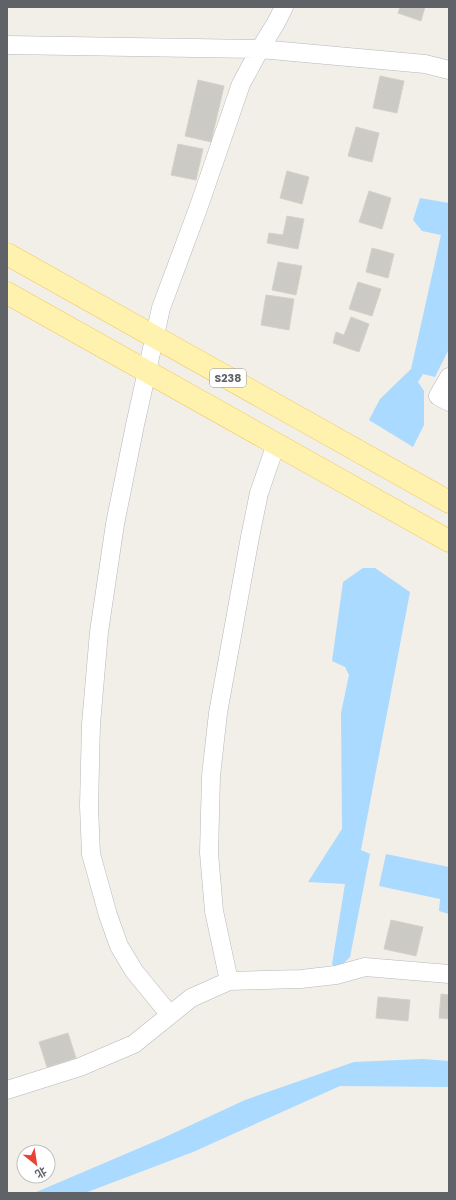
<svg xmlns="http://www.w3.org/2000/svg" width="456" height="1200" font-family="Poppins,'Noto Sans SC',sans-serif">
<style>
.water{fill:#aadaff}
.building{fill:#cccac5;stroke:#d6d1c6}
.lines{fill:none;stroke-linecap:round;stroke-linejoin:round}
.minor-casing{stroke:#b5b8bc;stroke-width:19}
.major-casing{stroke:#f2c960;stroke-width:23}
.minor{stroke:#fff;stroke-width:18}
.major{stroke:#fff2af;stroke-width:22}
.labels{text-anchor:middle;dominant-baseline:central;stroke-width:3;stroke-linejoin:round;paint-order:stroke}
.shield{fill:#fff;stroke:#8f9295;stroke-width:1}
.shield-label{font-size:11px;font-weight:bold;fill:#5f6368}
</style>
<rect width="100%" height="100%" fill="#f1efe8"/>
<path class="water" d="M420 198 449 203V349L435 377 423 374 418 382 424 391V425L413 447 369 420 380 399 411 369 441 235 422 231 413 220Z
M363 568H375L410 592 361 850 370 854 350 957 337 970 332 964 345 884 308 882 342 829 341 713 349 675 345 667 332 661 343 582Z
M386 854 449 867V914L439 911 440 899 379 886Z
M423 1059 449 1061V1087L340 1086 193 1152 85 1193H34L163 1138 245 1100 354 1062Z"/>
<path class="building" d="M400 7H425L421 21 398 13Z
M380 76 404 81 397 113 373 108Z
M198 80 224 86 211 142 185 136Z
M356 127 379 133 372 162 348 156Z
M178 144 203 149 196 180 171 175Z
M287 171 309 177 302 204 280 198Z
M369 191 391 198 382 229 359 222Z
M287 216 304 219 298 249 267 243 269 233 283 235Z
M372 248 394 254 388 278 366 272Z
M278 262 302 266 296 295 272 290Z
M358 282 381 289 372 316 349 309Z
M266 295 294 299 289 330 261 325Z
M351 317 369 324 359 352 333 343 336 332 344 335Z
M391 920 423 927 416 956 384 949Z
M441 994 449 995V1019L439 1018Z
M378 997 410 1000 408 1021 376 1018Z
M68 1033 76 1058 47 1067 39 1042Z"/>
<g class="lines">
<defs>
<path id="minor" d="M7 45 260 49 425 64 449 70
M449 377 438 396 449 402
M229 981 214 911 209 853 211 776 218 713 250 537 259 493 276 444
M170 1015 134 971 119 946 108 915 91 854 89 806 91 724 99 632 115 524 135 425 161 308 199 206 241 84 260 49 276 23 284 7
M7 1090 80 1067 134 1044 191 998 229 981 301 979 336 975 365 967 449 974"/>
<path id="major" d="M7 254 449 502
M7 293 449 541"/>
</defs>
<use href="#minor" class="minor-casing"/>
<use href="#major" class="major-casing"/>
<use href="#minor" class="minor"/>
<use href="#major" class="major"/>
</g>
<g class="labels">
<rect class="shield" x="210" y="369" width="36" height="18" rx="3"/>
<g class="shield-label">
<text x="228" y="378">S238</text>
</g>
</g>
<rect width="456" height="1200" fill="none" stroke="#5f6368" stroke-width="16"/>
<g transform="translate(36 1164) rotate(150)"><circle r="19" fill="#ffffff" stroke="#bfc1c3"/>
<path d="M0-3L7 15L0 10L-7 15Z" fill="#ea4335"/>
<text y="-6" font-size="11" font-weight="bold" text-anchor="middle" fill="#5f6368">北</text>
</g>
</svg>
